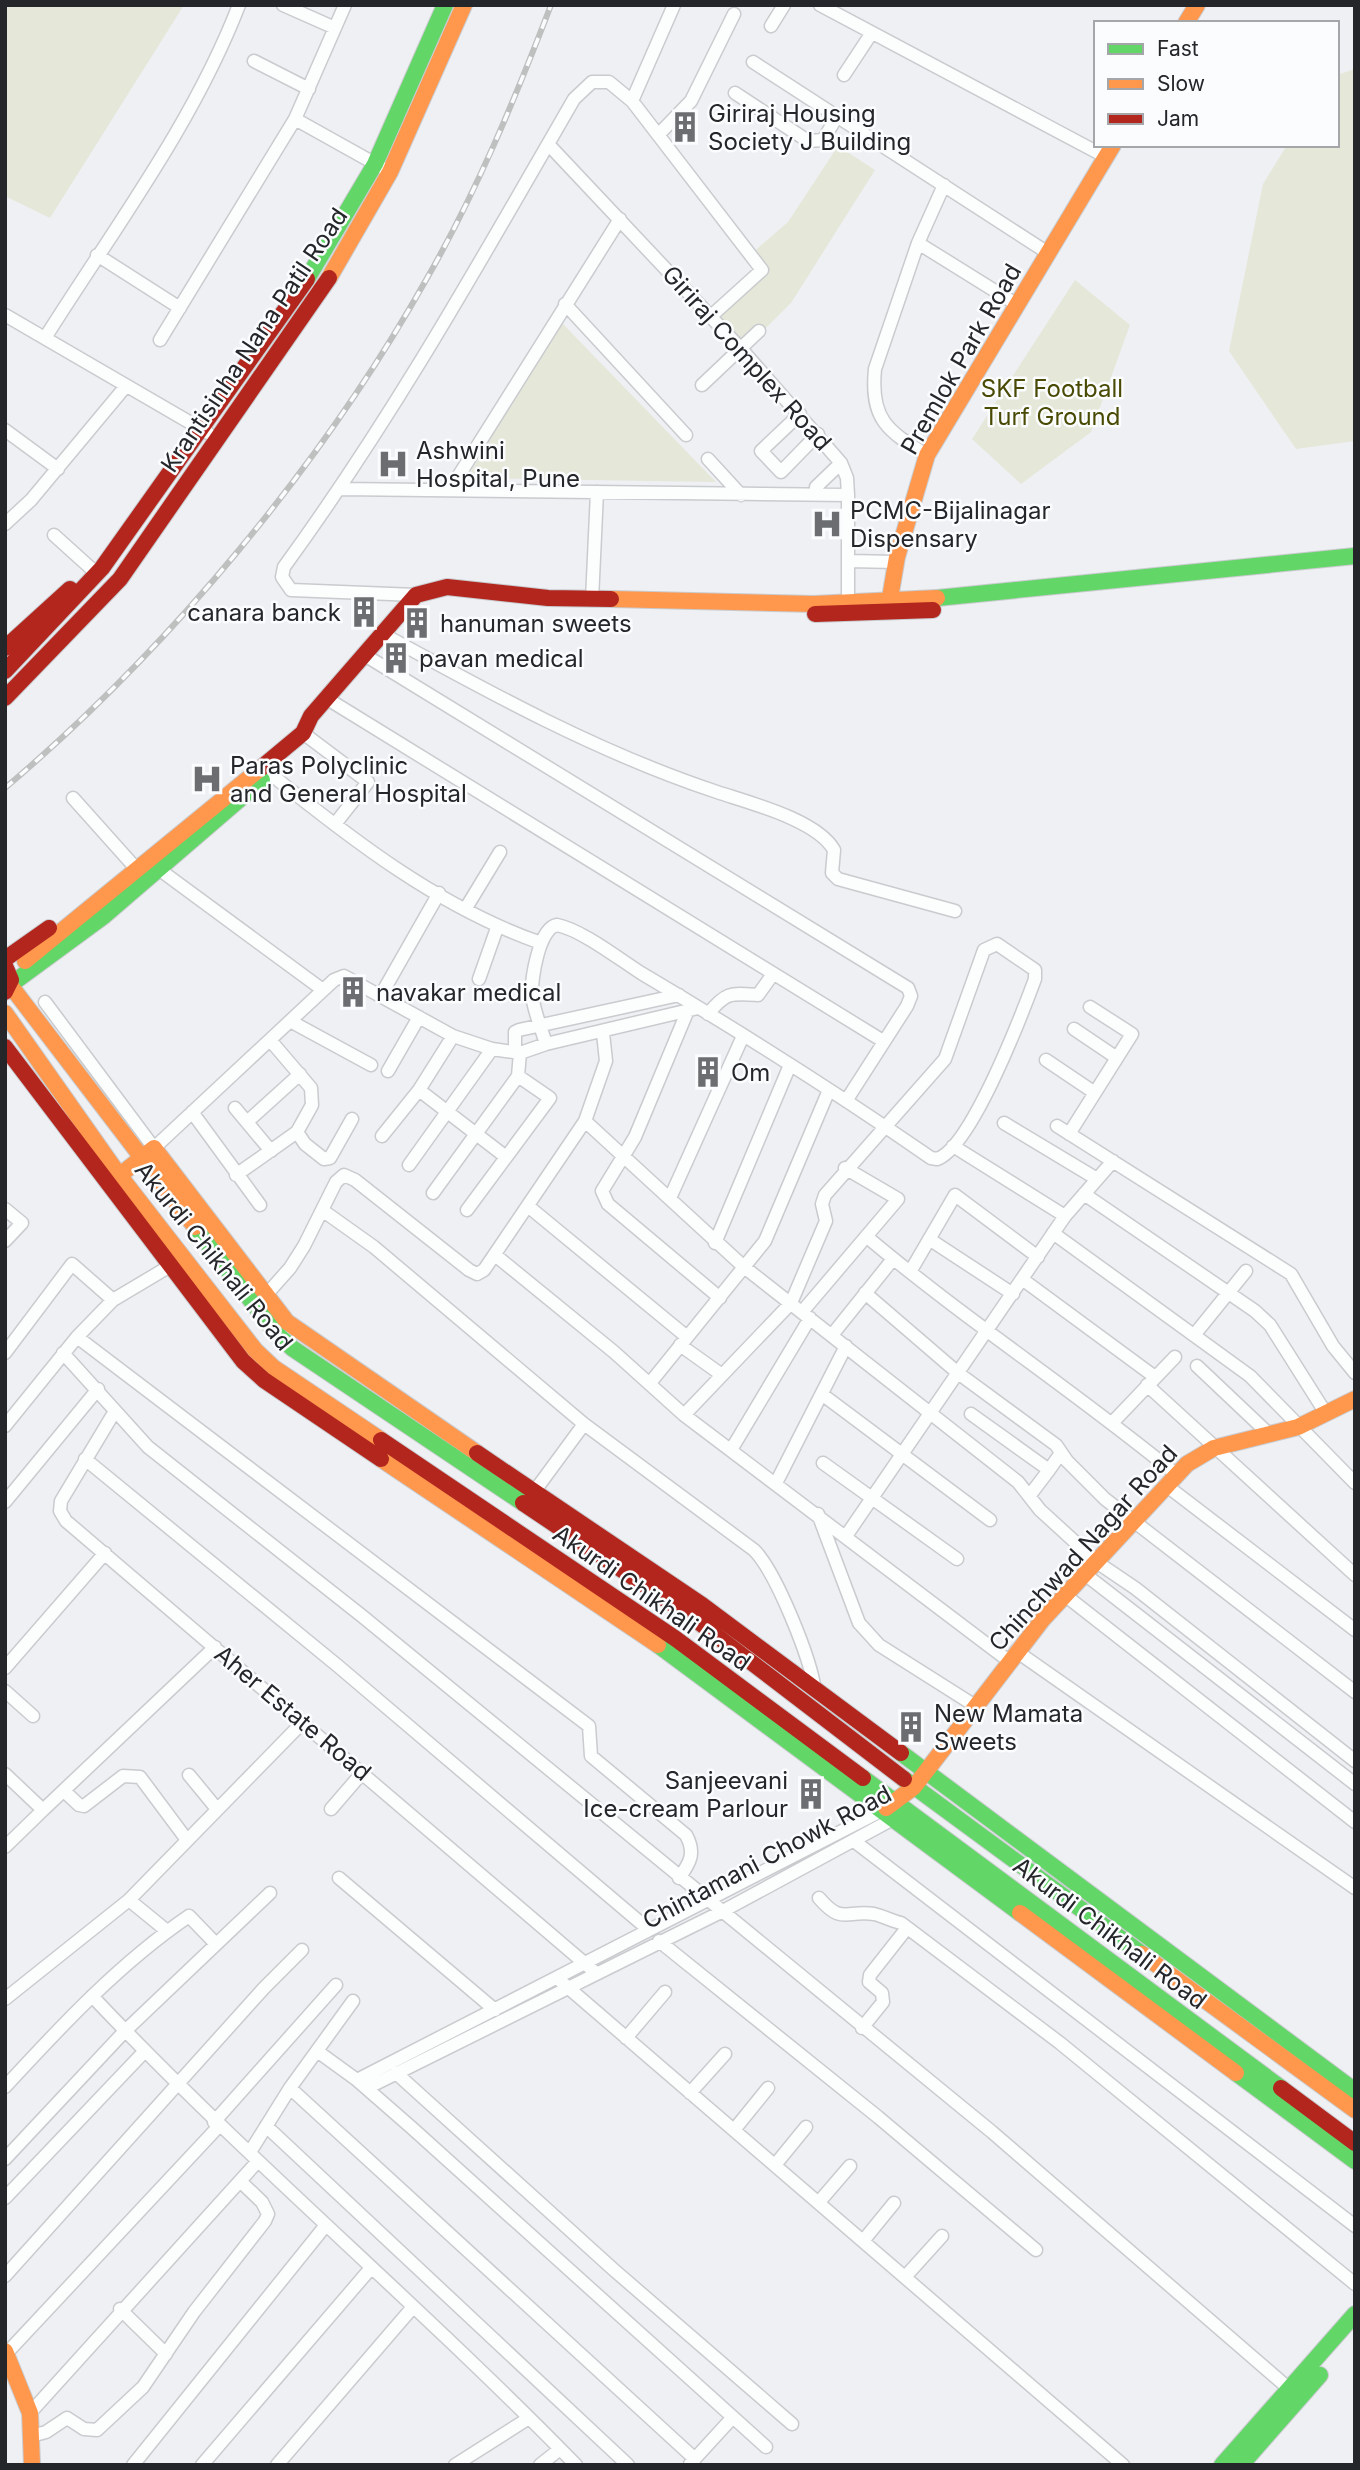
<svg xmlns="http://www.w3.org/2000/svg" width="1360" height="2470" font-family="Inter,sans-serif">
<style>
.green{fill:#e5e7d9}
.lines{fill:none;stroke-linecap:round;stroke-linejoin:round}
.street-casing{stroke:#c9cbce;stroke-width:15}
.fast-casing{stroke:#c9cbce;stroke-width:18}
.slow-casing{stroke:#c9cbce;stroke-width:18}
.jam-casing{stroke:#c9cbce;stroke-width:18}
.street{stroke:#fcfdfd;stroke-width:12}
.fast{stroke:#63d668;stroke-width:16}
.slow{stroke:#ff974d;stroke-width:16}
.jam{stroke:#b3261e;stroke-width:16}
.rail-casing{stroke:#bebfbf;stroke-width:6}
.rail{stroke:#fbfcfe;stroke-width:3.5;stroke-dasharray:10;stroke-linecap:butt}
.labels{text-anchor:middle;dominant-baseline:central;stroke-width:5;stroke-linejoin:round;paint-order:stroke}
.poi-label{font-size:24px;fill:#242629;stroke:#fbfcfe;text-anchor:start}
.street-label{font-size:24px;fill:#242629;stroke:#fbfcfe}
.park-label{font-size:24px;fill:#494a04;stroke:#fbfcfe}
</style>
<rect width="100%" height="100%" fill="#eef0f4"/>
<path class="green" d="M5 5H184L50 218 5 196Z
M1355 69V441L1296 449 1229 351 1263 184 1287 145H1337V75Z
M838 146 875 170 791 303 743 351 710 317 762 270 751 254 788 222Z
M1075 280 1130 325 1091 432 1021 484 972 439Z
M561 322 716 482 467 478Z"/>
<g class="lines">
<defs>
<path id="street" d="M283 5 335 28
M820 5 1106 157
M771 26 784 5
M254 61 309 89
M753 62 1048 253
M844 75 871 34
M735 93 808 141 823 140 838 115
M632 101 674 5
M295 119 381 167
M659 134 691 101 734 14
M548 144 743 351 841 463 847 478 848 495V610
M918 243 1016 304
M97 255 180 308
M565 304 686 435
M5 315 208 433
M45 338C113 230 193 124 239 5
M160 340 295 119 345 5
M702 385 759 331
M800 414 761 451 781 472 818 434
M5 430 58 469
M927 455C887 431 870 419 875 369L918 243 944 185
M708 459 741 495
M816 487 841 463
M451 488 620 219
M341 489 848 495
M5 524 31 500 126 386
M54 535 95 572
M849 561 896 562
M416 595 291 590 282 577 284 567C394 416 481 260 574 99L592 82H609L632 101 762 270 710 317
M592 600 597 492
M381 633C490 693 599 753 717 792 750 803 817 820 834 850L832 873 838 879 955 911
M363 654 908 988 911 996 907 1006 846 1101
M326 698 883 1041
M303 733 368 782 335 824
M268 772C351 839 440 908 541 943
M73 798 132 864
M160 870 323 990
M466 908 500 852
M479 979 497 928
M381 995 439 893
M45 1002 154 1148 334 980 344 976 453 1036 492 1049 520 1053 546 1044 698 1008
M688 1010 635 1137 602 1191 608 1204 720 1298
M708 1014C726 992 730 993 758 995L773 974
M290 1021 371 1065
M1074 1029 1117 1058
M270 1040 311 1088 312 1105 297 1132 305 1144 324 1159 330 1158 352 1119
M546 1044C541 1027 534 1012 532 995 531 979 539 928 557 925 582 930 619 959 641 973 739 1031 837 1093 931 1158L937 1159C971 1148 1022 1014 1035 979V970L997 944 984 950 945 1059 825 1195 822 1204 826 1221 791 1303 684 1415
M515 1052V1032L519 1030 679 995
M1046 1060 1095 1093
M388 1071 419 1017
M419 1090 506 1157
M235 1108 271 1151
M192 1112 260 1205
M585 1121 744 1267 1018 1482 1040 1510 1098 1563 1135 1588 1355 1761
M247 1122 300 1074
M1004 1123 1097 1179
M1057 1126 1291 1274 1333 1346 1355 1373
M1069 1134 1132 1034 1090 1007
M382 1136 419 1090 453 1036
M953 1146 1065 1216
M409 1165 492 1049
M236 1175 297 1132
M433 1193 518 1076 520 1053
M1084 1194 1255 1311 1270 1325 1325 1412
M670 1198 743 1036
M529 1207 687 1337
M5 1209 22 1223 5 1241
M322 1210 374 1247 584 1424 754 1550C776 1572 811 1659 815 1691
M467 1210 550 1098 518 1076
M1053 1233 1250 1376 1355 1483
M867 1237C967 1321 1076 1392 1177 1475
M929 1239 1013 1294
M715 1243 790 1065
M495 1255 614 1352 684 1415 1009 1661
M910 1272 955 1195 1038 1257
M1022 1279 1155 1377
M865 1293 958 1373 1056 1445 1067 1461 1105 1499 1355 1692
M266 1295 290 1268 304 1246 336 1182 344 1175 355 1180 469 1270 477 1274 484 1270 585 1121 606 1061 603 1033
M802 1312 898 1199 845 1168
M1195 1334 1246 1271
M832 1335 893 1259
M77 1337 589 1726 591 1756 686 1835C696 1853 690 1863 679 1878
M680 1345 722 1375
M5 1353 72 1264 113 1300
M63 1353 148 1447 362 1616 992 2132 1294 2393
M1197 1366 1270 1435
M650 1383 765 1241 829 1090
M1147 1385 1355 1575
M823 1395 990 1520
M115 1411 61 1501 60 1511 66 1521 596 1973
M971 1414 1049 1470 1061 1453
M1112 1423 1175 1357
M5 1426 77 1337 113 1300 170 1266
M731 1450 810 1318
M85 1459 338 1666 649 1930
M823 1463 957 1559
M776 1483 846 1346
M1167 1486 1355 1630
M534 1492 584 1424
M1030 1495 1049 1470
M5 1502 98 1389
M818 1514 859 1623 879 1645 977 1707
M846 1536 1065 1216 1113 1161
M1086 1575 1355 1784
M1066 1596 1355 1822
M1016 1651 1355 1888
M5 1668 105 1553
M5 1691 33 1716
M5 1774 43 1810 5 1847
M189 1775 217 1809
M64 1791 79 1805 84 1806 123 1776 140 1777 187 1840
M331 1809 362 1773
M43 1810 215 1647
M854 1841 1355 2226
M339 1878 495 2010
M819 1898C842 1925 846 1910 874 1914 883 1916 892 1921 901 1923L1060 2043 1355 2284
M129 1900 167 1931
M659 1941 878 2117 1036 2250
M557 1978 1123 2465
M92 1996C246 2159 419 2304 576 2465
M5 1999 129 1900 302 1723
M862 2028 883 2002 882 1993 869 1982 870 1975 907 1928
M626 2038 665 1992
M317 2051 357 2080 412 2128 766 2447
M396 2073 614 2270 792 2424
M357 2080 881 1811
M5 2087C62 2025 120 1963 189 1916L216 1944
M290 2088 695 2459
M367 2088 721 1912 893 1819
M690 2093 725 2054
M214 2122 336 1985
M266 2126 628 2465
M734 2130 768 2088
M250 2152 290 2088 353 2001
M5 2159 124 2032 270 1893
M775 2165 806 2127
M5 2198 144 2052
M819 2202 850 2166
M863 2241 894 2203
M5 2276 264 1988 302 1950
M905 2277 942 2236
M120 2309 166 2354
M5 2355 219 2126
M30 2413 258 2161
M31 2436 46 2432 67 2418 84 2429 97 2430 143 2387 194 2312 265 2221 268 2214 262 2202 240 2181
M690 2464 733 2417
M133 2465 326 2225
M202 2465 371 2268
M277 2465 413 2307
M455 2465 529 2418
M540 2465 560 2449"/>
<path id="fast" d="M307 279 375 164 445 5
M937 598 1355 556
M10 985 104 916 262 780
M195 1227 275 1332 292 1348 523 1503
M658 1645 1020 1913
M901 1753 1355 2091
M863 1778 1281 2088
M904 1779 1142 1954
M1236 2073 1355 2161
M1222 2465 1355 2314
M1241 2465 1320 2375"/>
<path id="slow" d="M1186 23 1197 5
M329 278 390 172 464 5
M611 599 814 604 937 598
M892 608 890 598 897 557 927 455 1113 145
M25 961 261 768
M10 985 195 1227
M5 1013 119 1175 255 1350 274 1368 381 1440
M110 1183 154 1148 287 1322 477 1453
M381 1459 658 1645
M886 1808 914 1787 1043 1619 1187 1464 1214 1448 1298 1427 1355 1399
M1020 1913 1236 2073
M1142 1954 1355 2110
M5 2351 30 2413 32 2465"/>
<path id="jam" d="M815 614 933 610
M5 648 70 589
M5 671 102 568 307 279
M5 698 120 579 329 278
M261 768 303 733 311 716 416 595 447 587 548 598 611 599
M5 959 49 928
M5 966 11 980 5 992
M5 1047 243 1361 264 1380 381 1459
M381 1440 676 1639 863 1778
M477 1453 702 1605 901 1753
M523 1503 692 1617 904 1779
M1281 2088 1355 2143"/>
</defs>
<use href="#street" class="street-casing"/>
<use href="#fast" class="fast-casing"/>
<use href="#slow" class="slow-casing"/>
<use href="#jam" class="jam-casing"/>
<use href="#street" class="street"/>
<use href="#fast" class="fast"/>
<use href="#slow" class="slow"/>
<use href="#jam" class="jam"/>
<defs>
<path id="rail" d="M5 788C167 651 322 465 426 280 476 193 515 99 551 5"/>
</defs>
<use href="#rail" class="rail-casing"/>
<use href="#rail" class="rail"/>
</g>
<defs>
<symbol id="building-bare" viewBox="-9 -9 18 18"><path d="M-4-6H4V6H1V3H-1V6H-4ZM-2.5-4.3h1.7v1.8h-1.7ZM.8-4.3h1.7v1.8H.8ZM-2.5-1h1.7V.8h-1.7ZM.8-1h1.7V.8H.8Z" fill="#6b6d70" stroke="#fbfcfe" stroke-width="2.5" paint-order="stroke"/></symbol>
<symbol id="hospital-bare" viewBox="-9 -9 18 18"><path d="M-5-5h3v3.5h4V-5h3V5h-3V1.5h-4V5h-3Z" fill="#6b6d70" stroke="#fbfcfe" stroke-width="2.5" paint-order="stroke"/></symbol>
</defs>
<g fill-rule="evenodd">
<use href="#building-bare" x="663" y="105" width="44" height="44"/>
<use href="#hospital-bare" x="371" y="442" width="44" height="44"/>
<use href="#hospital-bare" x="805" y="502" width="44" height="44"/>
<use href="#building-bare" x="342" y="590" width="44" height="44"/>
<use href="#building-bare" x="395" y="601" width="44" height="44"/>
<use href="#building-bare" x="374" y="636" width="44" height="44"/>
<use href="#hospital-bare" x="185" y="757" width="44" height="44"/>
<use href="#building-bare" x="331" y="970" width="44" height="44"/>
<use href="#building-bare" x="686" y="1050" width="44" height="44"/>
<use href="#building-bare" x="889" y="1705" width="44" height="44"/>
<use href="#building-bare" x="789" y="1772" width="44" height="44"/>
</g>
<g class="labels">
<g class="poi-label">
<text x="708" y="113">Giriraj Housing<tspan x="708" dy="28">Society J Building</tspan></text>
<text x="416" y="450">Ashwini<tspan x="416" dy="28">Hospital, Pune</tspan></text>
<text x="850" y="510">PCMC-Bijalinagar<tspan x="850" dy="28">Dispensary</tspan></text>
<text x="341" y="612" text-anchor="end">canara banck</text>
<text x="440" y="623">hanuman sweets</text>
<text x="419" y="658">pavan medical</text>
<text x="230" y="765">Paras Polyclinic<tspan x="230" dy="28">and General Hospital</tspan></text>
<text x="376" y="992">navakar medical</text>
<text x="731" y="1072">Om</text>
<text x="934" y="1713">New Mamata<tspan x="934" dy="28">Sweets</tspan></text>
<text x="788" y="1780" text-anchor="end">Sanjeevani<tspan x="788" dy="28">Ice-cream Parlour</tspan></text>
</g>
<g class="street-label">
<text transform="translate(254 340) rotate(-56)">Krantisinha Nana Patil Road</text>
<text transform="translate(747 358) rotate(48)">Giriraj Complex Road</text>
<text transform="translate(961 359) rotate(-60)">Premlok Park Road</text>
<text transform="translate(214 1256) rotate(51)">Akurdi Chikhali Road</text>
<text transform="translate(1083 1548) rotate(-48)">Chinchwad Nagar Road</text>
<text transform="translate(652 1598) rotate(35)">Akurdi Chikhali Road</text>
<text transform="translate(293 1713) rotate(40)">Aher Estate Road</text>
<text transform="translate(767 1857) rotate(-28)">Chintamani Chowk Road</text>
<text transform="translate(1110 1933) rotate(37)">Akurdi Chikhali Road</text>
</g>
<g class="park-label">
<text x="1052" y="388">SKF Football<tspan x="1052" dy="28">Turf Ground</tspan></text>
</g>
</g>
<rect width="1360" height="2470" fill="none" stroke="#242629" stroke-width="14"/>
<rect x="1094" y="21" width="245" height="126" fill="#fbfcfe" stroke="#a5a6a9" stroke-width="2"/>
<rect x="1108" y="44" width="35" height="10" fill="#63d668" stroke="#a5a6a9" stroke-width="2"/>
<text x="1157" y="56" font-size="21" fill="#242629">Fast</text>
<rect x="1108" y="79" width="35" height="10" fill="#ff974d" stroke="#a5a6a9" stroke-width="2"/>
<text x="1157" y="91" font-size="21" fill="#242629">Slow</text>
<rect x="1108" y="114" width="35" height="10" fill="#b3261e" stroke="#a5a6a9" stroke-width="2"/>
<text x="1157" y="126" font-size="21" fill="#242629">Jam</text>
</svg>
